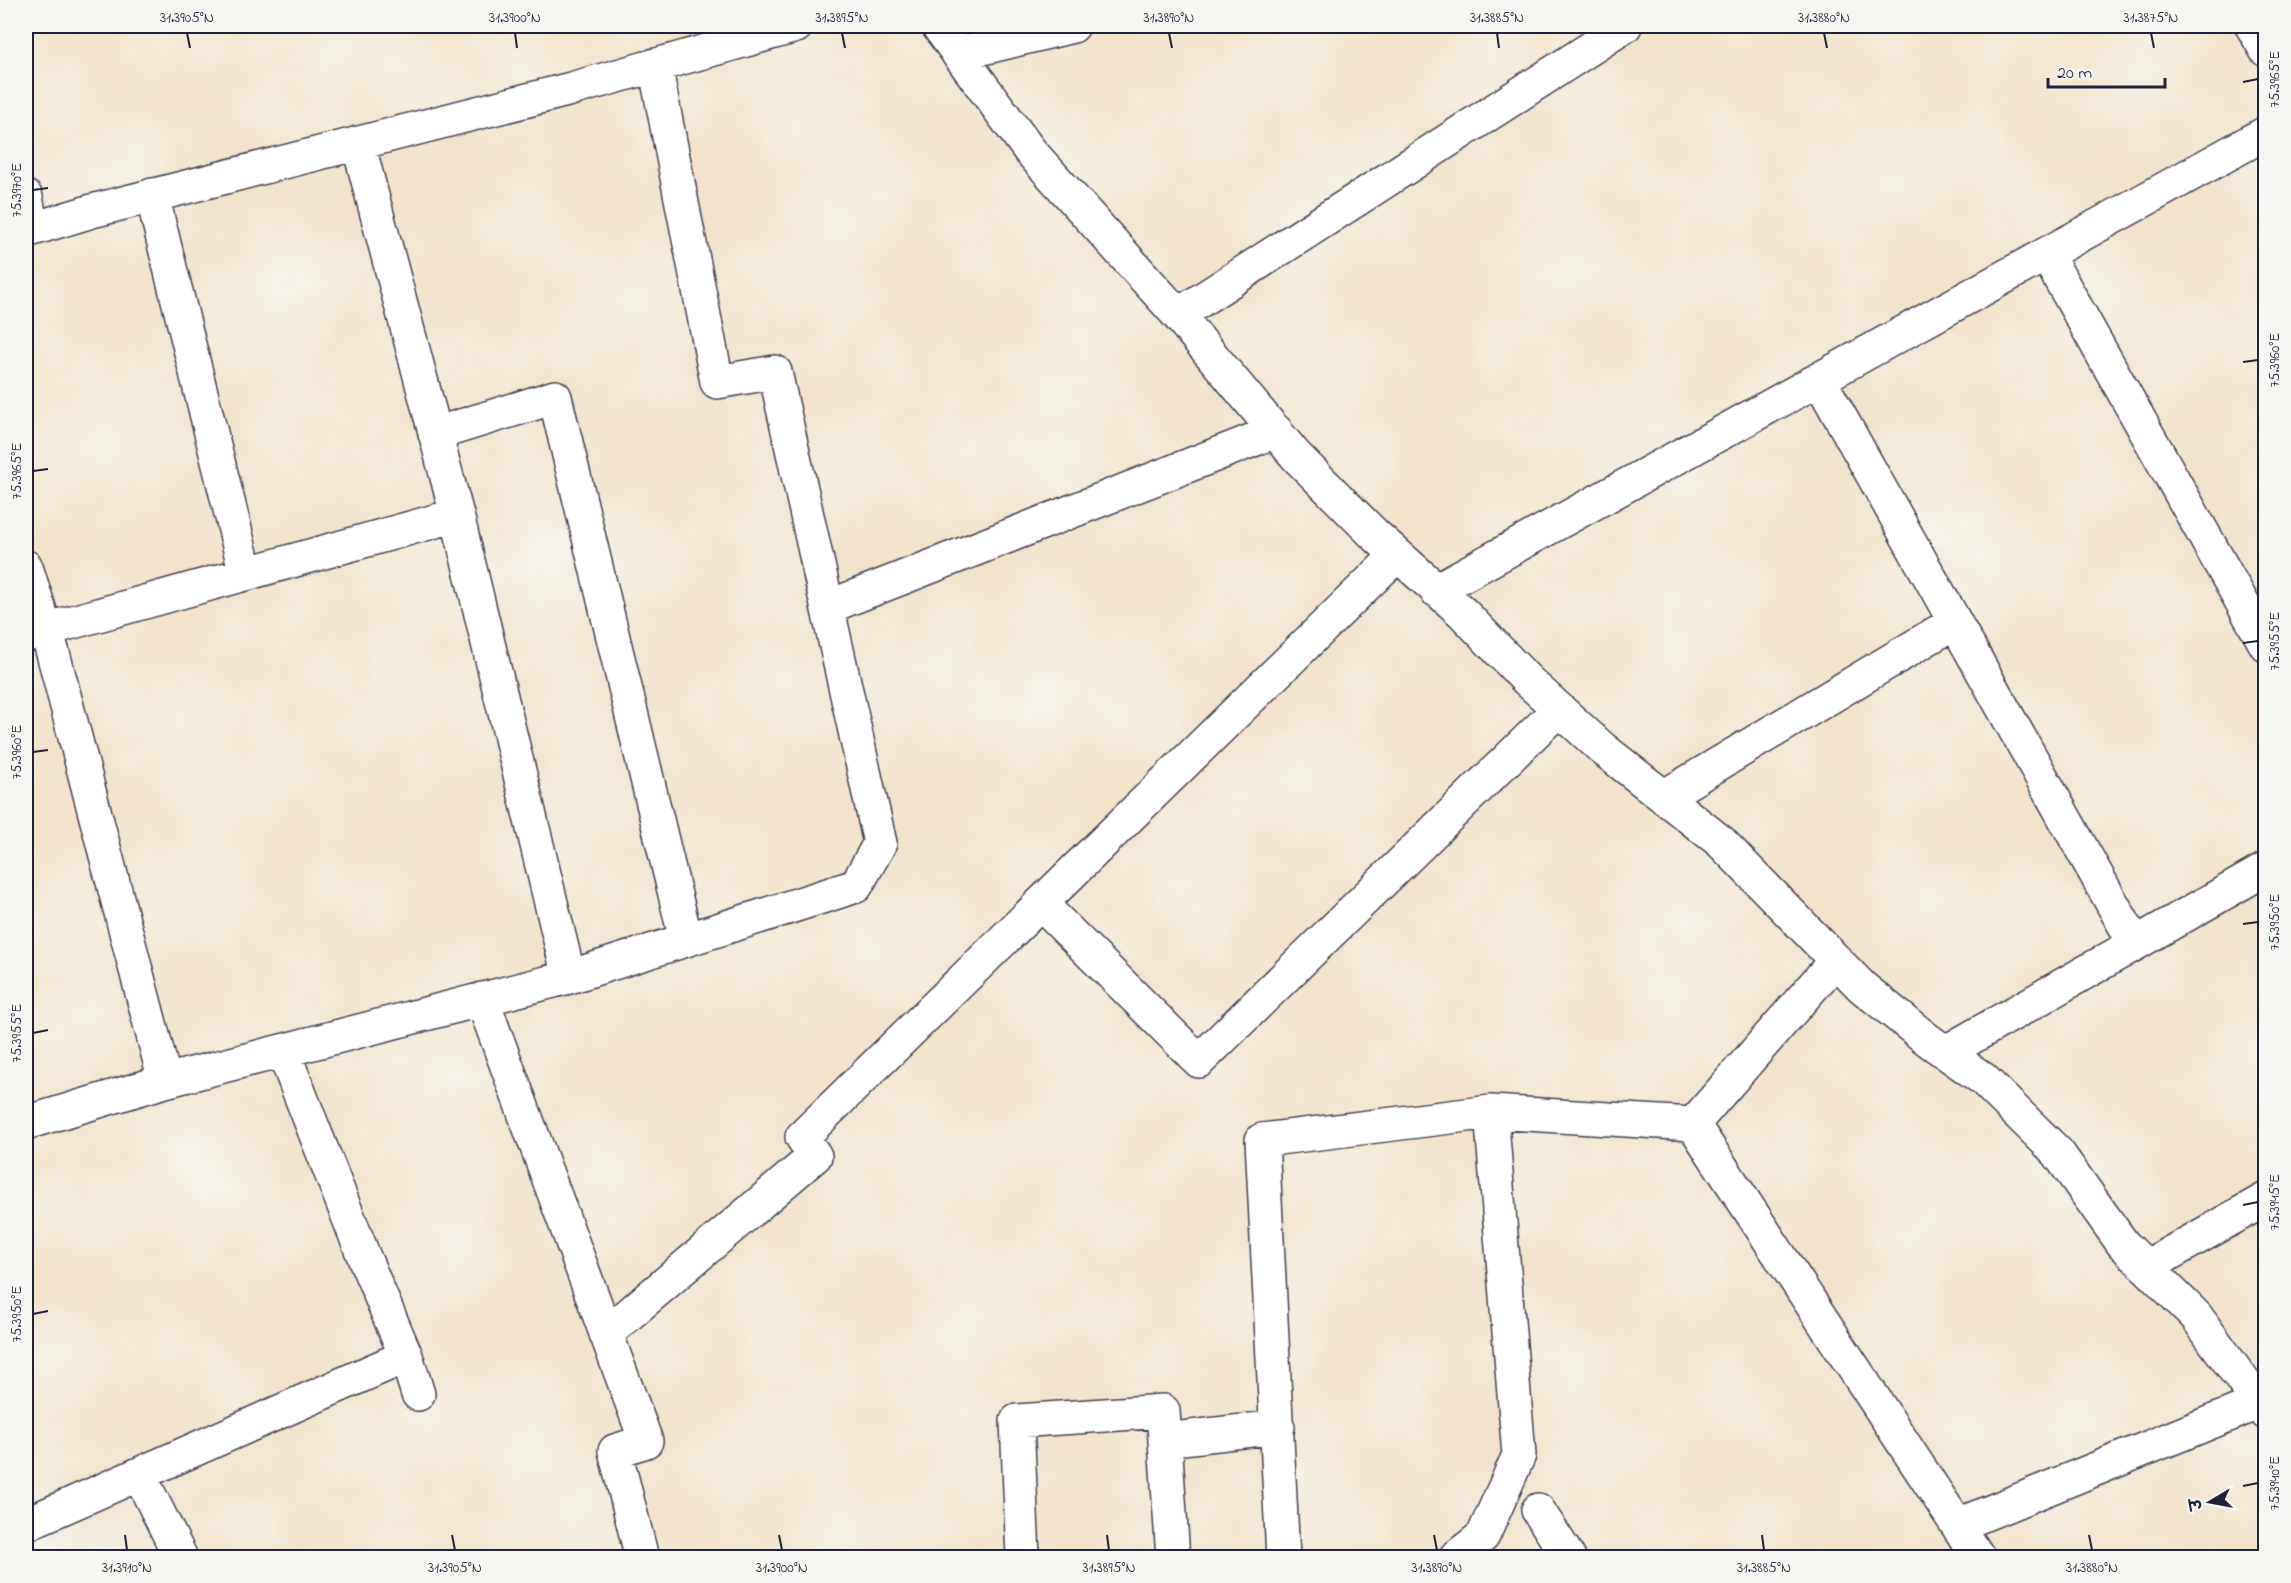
<svg xmlns="http://www.w3.org/2000/svg" width="2291" height="1583" font-family="'Indie Flower','Playpen Sans Deva',sans-serif">
<style>
.lines{fill:none;stroke-linecap:round;stroke-linejoin:round}
.street-casing{stroke:#413f50;stroke-width:36}
.street{stroke:#fff;stroke-width:33}
.ticks{fill:none;stroke:#22223b;stroke-width:2}
.neatline{fill:none;stroke:#22223b;stroke-width:2}
.ticks-label{font-size:15px;text-anchor:middle;fill:#22223b}
</style>
<rect width="100%" height="100%" fill="#f6f6f2"/>
<filter id="ink" filterUnits="userSpaceOnUse"><feTurbulence type="fractalNoise" baseFrequency=".0167" numOctaves="2"/><feDisplacementMap in="SourceGraphic" scale="12" xChannelSelector="R" yChannelSelector="G"/><feConvolveMatrix kernelMatrix="1 2 1 2 8 2 1 2 1" color-interpolation-filters="sRGB"/></filter>
<filter id="wash" filterUnits="userSpaceOnUse"><feTurbulence type="fractalNoise" baseFrequency=".008" numOctaves="4" result="noise"/><feDisplacementMap in="SourceGraphic" scale="24" xChannelSelector="R" yChannelSelector="G"/><feGaussianBlur stdDeviation="1.35" result="paint"/><feColorMatrix in="noise" values="0 0 0 0 0 0 0 0 0 0 0 0 0 0 0 0 0 1.4 0 .05"/><feComposite in="paint" operator="in"/></filter>
<g filter="url(#wash)">
<rect width="100%" height="100%" fill="#f2e3ca"/>
</g>
<g filter="url(#ink)">
<g class="lines">
<defs>
<path id="street" d="M938 26 1030 151 1178 315 1296 456 1374 534 1463 613 1528 681 1603 749 1721 842 1862 987 1928 1040 1983 1079 2058 1153 2123 1244 2196 1316 2266 1413
M2252 26 2266 50
M958 54 1073 26
M152 195 246 574
M26 197 32 229
M26 231 92 211 571 89 796 26
M2046 254 2266 645
M1178 315 1625 26
M1819 379 2135 944
M435 434 555 397 686 940
M26 567 53 653 165 1081 26 1123
M1436 590 2266 133
M828 607 1276 431
M26 635 457 515
M1665 796 1955 622
M1041 904 1199 1061 1559 709
M569 977 856 886 880 843 775 372 717 382 655 65
M482 999 646 1441 615 1451 642 1558
M283 1051 364 1257 406 1356 418 1394
M1946 1052 2266 869
M165 1081 569 977 457 515 358 143
M1693 1124 1979 1558
M1693 1124 1836 960
M2146 1267 2266 1199
M606 1334 815 1156 802 1137 1397 555
M139 1474 181 1558
M1538 1510 1569 1558
M26 1524 406 1356
M1958 1525 2258 1403
M1023 1558 1017 1421 1163 1411 1165 1440
M1173 1558 1165 1440 1278 1427
M1283 1558 1262 1140 1491 1112 1693 1124
M1455 1558 1483 1536 1519 1455 1491 1112"/>
</defs>
<use href="#street" class="street-casing"/>
<use href="#street" class="street"/>
</g>
</g>
<path class="ticks" d="M187 33 190 48M515 33 517 48M842 33 845 48M1169 33 1172 48M1497 33 1499 48M1824 33 1827 48M2151 33 2154 48M2243 82 2258 79M33 190 48 188M2243 362 2258 360M33 471 48 469M2243 643 2258 641M33 752 48 750M2243 924 2258 922M33 1033 48 1030M2243 1205 2258 1202M33 1314 48 1311M2243 1486 2258 1483M125 1535 127 1550M452 1535 455 1550M779 1535 782 1550M1107 1535 1109 1550M1434 1535 1437 1550M1762 1535 1764 1550M2089 1535 2092 1550"/>
<rect width="2291" height="1583" fill="none" stroke="#f6f6f2" stroke-width="66"/>
<g transform="translate(2210 1502) rotate(260)" stroke="#f6f6f2" stroke-width="4.5" paint-order="stroke">
<path d="M0-4.5L10 22L0 15L-10 22Z" fill="#22223b"/>
<text y="-9" font-size="16" font-weight="bold" text-anchor="middle" fill="#22223b">उ</text>
</g>
<path d="M2048 78v9h117v-9" fill="none" stroke="#22223b" stroke-width="3"/>
<text x="2057" y="78" font-size="18" fill="#22223b" stroke="#f6f6f2" stroke-width="4.5" paint-order="stroke">20 m</text>
<rect x="33" y="33" width="2225" height="1517" class="neatline"/>
<g class="ticks-label">
<text x="187" y="22">31.3905°N</text>
<text x="515" y="22">31.3900°N</text>
<text x="842" y="22">31.3895°N</text>
<text x="1169" y="22">31.3890°N</text>
<text x="1497" y="22">31.3885°N</text>
<text x="1824" y="22">31.3880°N</text>
<text x="2151" y="22">31.3875°N</text>
<text transform="translate(2274 79) rotate(-90)" y="5">75.3965°E</text>
<text transform="translate(16 190) rotate(-90)" y="5">75.3970°E</text>
<text transform="translate(2274 360) rotate(-90)" y="5">75.3960°E</text>
<text transform="translate(16 471) rotate(-90)" y="5">75.3965°E</text>
<text transform="translate(2274 641) rotate(-90)" y="5">75.3955°E</text>
<text transform="translate(16 752) rotate(-90)" y="5">75.3960°E</text>
<text transform="translate(2274 922) rotate(-90)" y="5">75.3950°E</text>
<text transform="translate(16 1033) rotate(-90)" y="5">75.3955°E</text>
<text transform="translate(2274 1202) rotate(-90)" y="5">75.3945°E</text>
<text transform="translate(16 1314) rotate(-90)" y="5">75.3950°E</text>
<text transform="translate(2274 1483) rotate(-90)" y="5">75.3940°E</text>
<text x="127" y="1572">31.3910°N</text>
<text x="455" y="1572">31.3905°N</text>
<text x="782" y="1572">31.3900°N</text>
<text x="1109" y="1572">31.3895°N</text>
<text x="1437" y="1572">31.3890°N</text>
<text x="1764" y="1572">31.3885°N</text>
<text x="2092" y="1572">31.3880°N</text>
</g>
</svg>
